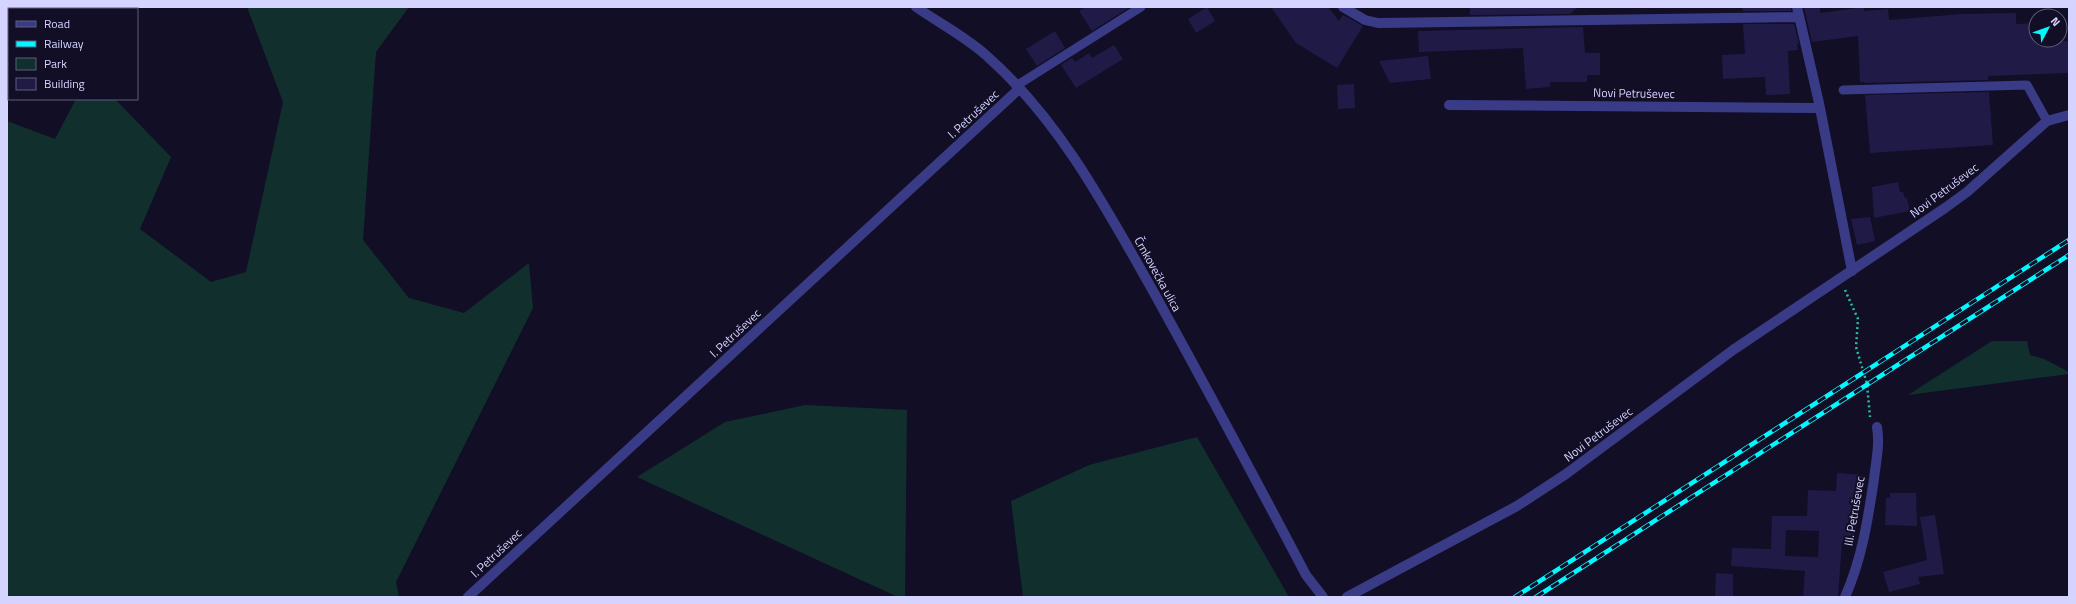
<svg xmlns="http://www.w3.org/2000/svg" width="2076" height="604" font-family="'Titillium Web',sans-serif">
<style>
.green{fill:#11302d}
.building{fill:#201a47;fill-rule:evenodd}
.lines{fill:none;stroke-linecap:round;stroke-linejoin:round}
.path{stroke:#2db9a7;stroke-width:2.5;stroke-dasharray:2 3;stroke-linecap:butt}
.service{stroke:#393b86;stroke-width:9}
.minor{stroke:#393b86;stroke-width:10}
.rail-casing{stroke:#00f8fe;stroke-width:4.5}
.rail{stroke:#110e26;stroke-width:3;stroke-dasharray:9;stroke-linecap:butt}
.labels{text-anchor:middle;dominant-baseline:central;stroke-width:4;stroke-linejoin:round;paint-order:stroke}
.street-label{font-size:12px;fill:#d5d3ff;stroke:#110e26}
</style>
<rect width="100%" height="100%" fill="#110e26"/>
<path class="green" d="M247 7H409L376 52 363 240 409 298 464 313 529 263 533 308 396 582 399 597H7V121L55 139 76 99H115L171 157 140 229 211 282 246 272 283 102Z
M1992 341H2027L2030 355 2044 359 2069 372V374L1908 395Z
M805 405 907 410 905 597H898L637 477 725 422Z
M1197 437 1289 597H1023L1011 501 1089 465Z"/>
<path class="building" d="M1086 7H1130L1092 31 1079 11Z
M1207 7 1215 21 1196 33 1188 19Z
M1271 7H1328L1339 21 1343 15 1363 26 1337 68 1296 43Z
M1470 7H1578L1570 14 1470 15Z
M1742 7H1791V11H1743Z
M1804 7H1820V13L1864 7V11L1888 9 1889 20 1961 14 2016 13V24L2036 23V42L2069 41V73L1988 76V80L1864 83V82H1860L1858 36 1812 42Z
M1743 24H1794L1799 44H1797L1798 50 1788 51 1790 94 1766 95 1765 77 1723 79 1722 55 1745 54Z
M1583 27 1585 53H1600V75H1587V82H1550V87L1526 89 1523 48 1419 52 1418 31Z
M1055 31 1065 48 1037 66 1026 49Z
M1114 45 1123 59 1076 88 1061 65 1072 58 1075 62 1089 53 1092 58Z
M1428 56 1431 79 1390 83 1379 61Z
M1354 84 1355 108 1338 109 1337 85Z
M1989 92 1993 145 1870 153 1865 95Z
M1898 182 1900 192H1903L1905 198H1907L1910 211 1874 218 1872 187Z
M1870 217 1875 241 1857 245 1851 219Z
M1837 473 1863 475 1861 502 1857 501 1855 543 1842 542 1838 597H1803L1805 571 1731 566 1732 548 1771 549 1772 516H1807L1808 490 1836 491ZM1786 530 1819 531 1818 557 1785 556Z
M1890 493H1916L1917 526 1885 525 1886 498H1890Z
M1935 515 1944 574 1918 577 1920 584 1889 592 1883 572 1927 560 1920 517Z
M1716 573 1733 574V597H1715Z"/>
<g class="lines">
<path class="path" d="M1845 290 1858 319 1856 347 1867 384 1870 417"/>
<path class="service" d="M1016 86 1141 7
M1843 90 2027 85 2047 121"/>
<path class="minor" d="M916 7C939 23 968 38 988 57 1060 121 1106 208 1153 291 1205 385 1256 480 1306 575L1323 597
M1343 7 1365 20 1378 23 1799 17
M1797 7 1819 103 1852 271
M1449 105 1820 108
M468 597 1019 89
M1347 597 1517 506 1566 474 1733 350 1945 208 1967 192 2047 121 2069 115
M1845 597C1862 559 1868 519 1874 479 1876 461 1880 445 1877 427"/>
<defs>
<path id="rail" d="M1515 597 2069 240
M1536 597 2069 255"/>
</defs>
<use href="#rail" class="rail-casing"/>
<use href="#rail" class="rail"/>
</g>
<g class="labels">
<g class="street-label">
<text transform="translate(1634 93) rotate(1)">Novi Petruševec</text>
<text transform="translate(973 114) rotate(-43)">I. Petruševec</text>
<text transform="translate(1944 190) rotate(-37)">Novi Petruševec</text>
<text transform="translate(1158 274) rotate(61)">Črnkovečka ulica</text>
<text transform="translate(735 333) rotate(-43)">I. Petruševec</text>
<text transform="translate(1598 434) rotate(-37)">Novi Petruševec</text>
<text transform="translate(1854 511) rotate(-80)">III. Petruševec</text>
<text transform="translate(496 553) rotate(-43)">I. Petruševec</text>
</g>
</g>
<rect width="2076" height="604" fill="none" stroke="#d5d3ff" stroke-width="16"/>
<rect x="8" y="8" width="130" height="92" fill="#110e26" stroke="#5f5d7d"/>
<rect x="16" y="21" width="20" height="6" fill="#393b86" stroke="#5f5d7d"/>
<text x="44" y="28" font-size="12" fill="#d5d3ff">Road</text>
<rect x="16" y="41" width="20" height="6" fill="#00f8fe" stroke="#5f5d7d"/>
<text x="44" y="48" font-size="12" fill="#d5d3ff">Railway</text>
<rect x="16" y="58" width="20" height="12" fill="#11302d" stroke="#5f5d7d"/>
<text x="44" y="68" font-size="12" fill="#d5d3ff">Park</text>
<rect x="16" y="78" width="20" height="12" fill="#201a47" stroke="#5f5d7d"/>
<text x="44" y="88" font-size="12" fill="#d5d3ff">Building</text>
<g transform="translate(2048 28) rotate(49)"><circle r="19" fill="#110e26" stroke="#5f5d7d"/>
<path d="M0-3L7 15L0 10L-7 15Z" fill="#00f8fe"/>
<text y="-6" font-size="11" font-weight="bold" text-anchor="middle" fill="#d5d3ff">N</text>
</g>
</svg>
